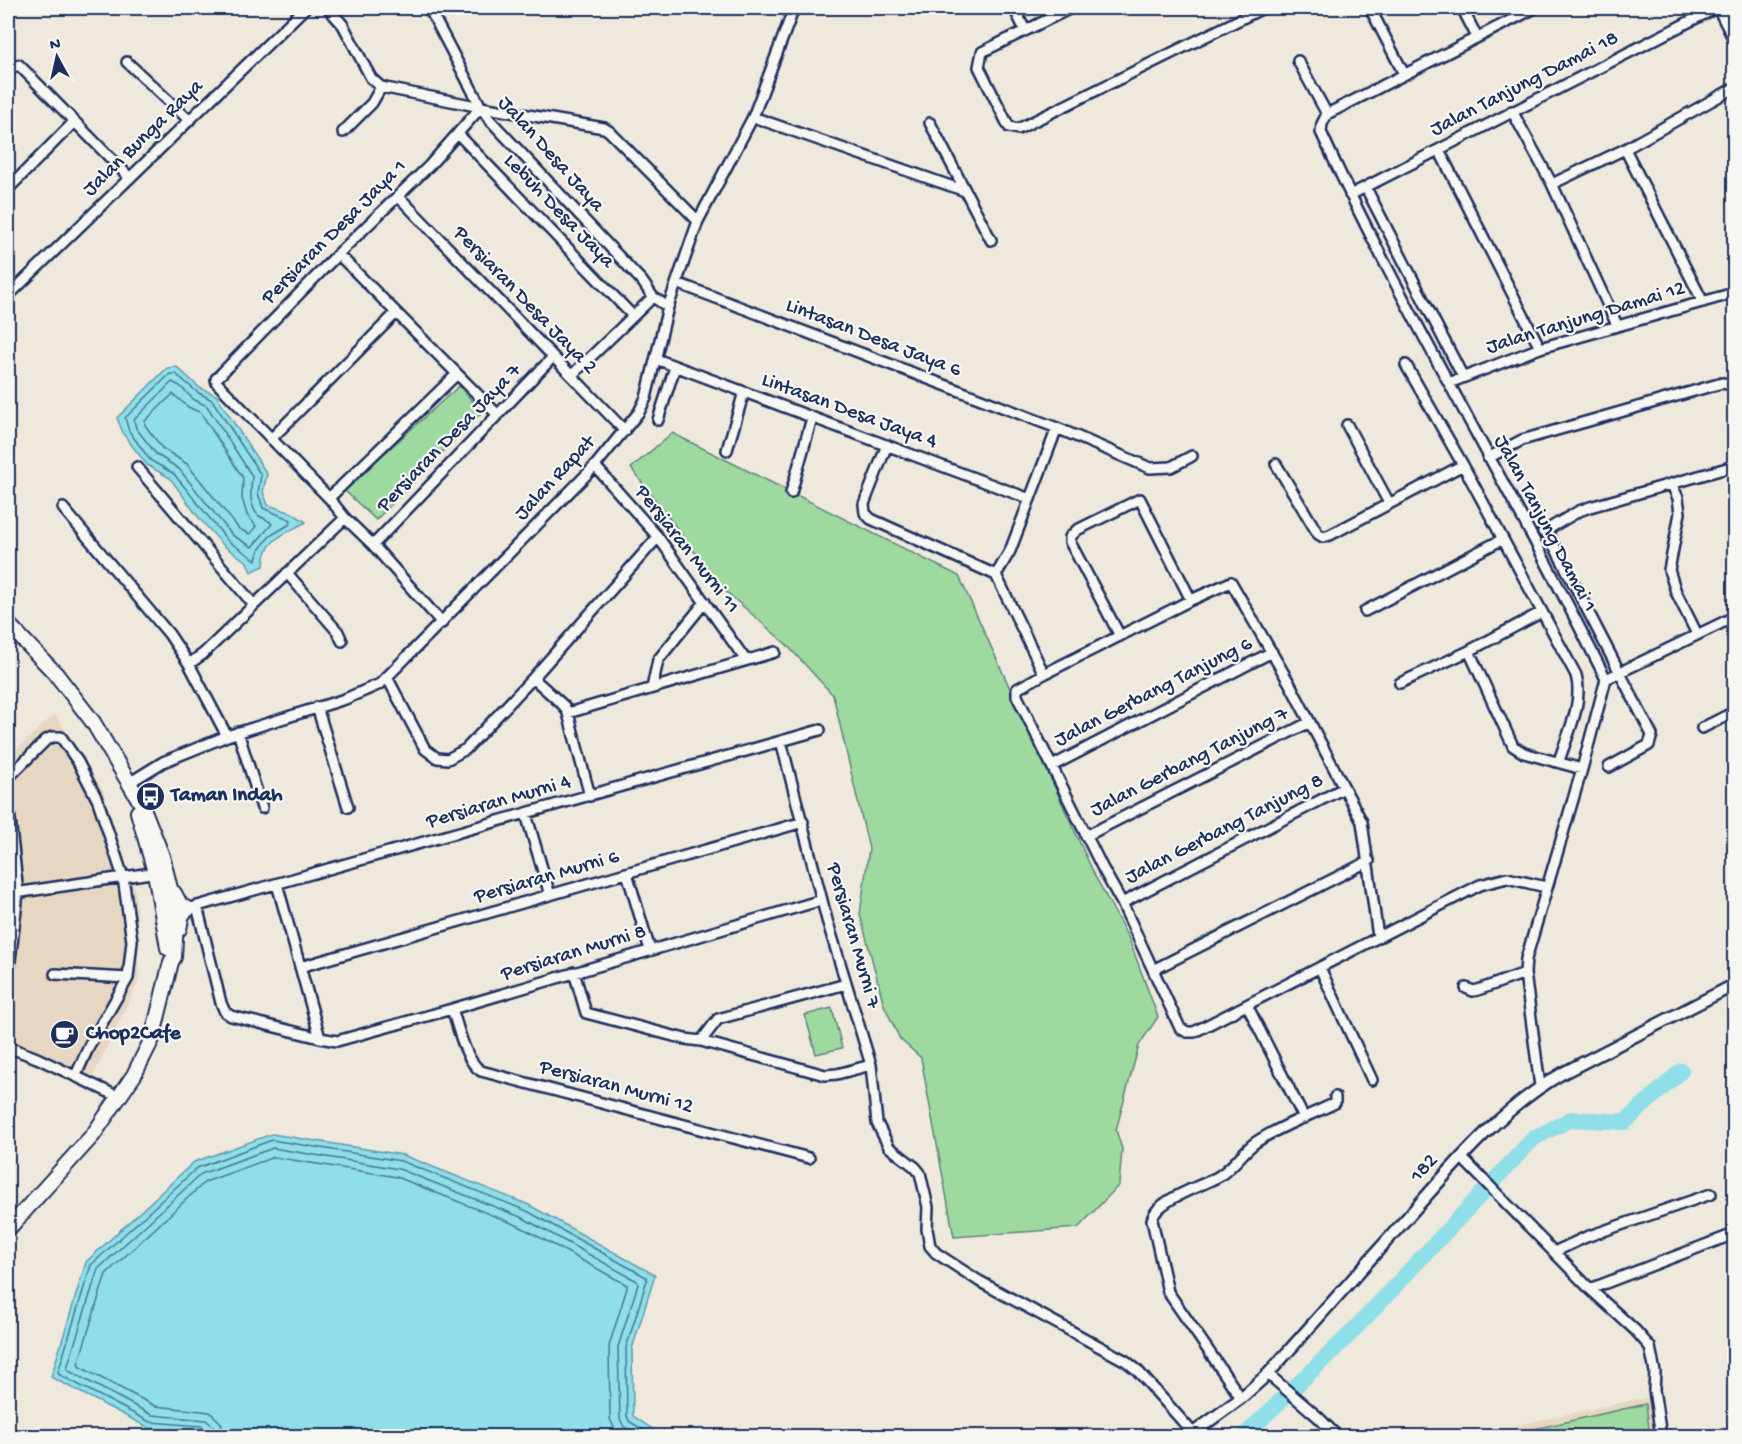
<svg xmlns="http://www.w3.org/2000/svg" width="1742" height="1444" font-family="'Gochi Hand',sans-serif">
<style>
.built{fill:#e7d7c2}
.green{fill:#9ed99f;stroke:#5c847e;stroke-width:1.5}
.water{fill:#8edfe7;stroke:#6099b0;stroke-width:1.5}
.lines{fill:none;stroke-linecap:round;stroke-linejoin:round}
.shore{stroke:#497595;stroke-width:1.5}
.river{stroke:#8edfe7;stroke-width:16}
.minor-casing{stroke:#1b2f5e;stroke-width:14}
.tertiary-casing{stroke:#1b2f5e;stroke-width:15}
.primary-casing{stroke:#1b2f5e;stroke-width:18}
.minor{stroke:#f6f6f2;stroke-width:9}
.tertiary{stroke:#f6f6f2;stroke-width:10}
.primary{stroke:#f6f6f2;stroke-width:14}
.labels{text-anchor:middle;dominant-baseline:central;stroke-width:4.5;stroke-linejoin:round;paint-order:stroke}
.street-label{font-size:21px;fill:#1b2f5e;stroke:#f6f6f2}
.poi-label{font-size:21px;font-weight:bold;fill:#1b2f5e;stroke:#f6f6f2;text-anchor:start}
</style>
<rect width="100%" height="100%" fill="#efe8dc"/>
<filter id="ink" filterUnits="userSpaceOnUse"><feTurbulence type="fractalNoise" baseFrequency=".0167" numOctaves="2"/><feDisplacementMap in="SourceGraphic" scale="12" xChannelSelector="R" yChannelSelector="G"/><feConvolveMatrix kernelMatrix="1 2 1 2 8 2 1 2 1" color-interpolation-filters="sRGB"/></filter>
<g filter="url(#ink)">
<path class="built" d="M55 714 103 790 136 894 139 981 87 1088 8 1055V757Z
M1649 1397 1655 1436H1518L1516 1425Z"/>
<path class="green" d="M459 386 482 412 376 520 344 490Z
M672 433 959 576 1095 876 1129 939 1158 1017 1139 1045 1116 1130 1122 1149 1119 1185 1078 1228 954 1237 921 1058 900 1039 884 1005 860 914 869 849 833 695 786 644 722 588 631 468Z
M832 1008 842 1048 816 1054 805 1015Z
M1646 1404 1650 1436H1526L1525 1431Z"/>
<path class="water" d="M177 367 200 388 216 395 267 474 263 492 268 505 292 513 306 522C285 534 264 539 264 566L251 572 247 562 224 546 199 518 170 478 147 465 124 435 117 418 167 368Z
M272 1134 403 1155 529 1205 655 1275 632 1349 633 1416 663 1436H204L200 1432 149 1428 51 1377 86 1262 194 1162Z"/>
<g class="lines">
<path class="shore" d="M170 374H176L197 392 212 400 261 475 258 493 263 508 291 520 290 524 270 536 259 550 256 560 228 541 174 474 150 460 129 431 125 418Z
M172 382 180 386 193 399 207 406 252 476C251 489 248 506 259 516 264 519 269 520 272 524L252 547 232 535 179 469 156 454 136 428 134 420Z
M173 394 188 407 201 413 243 478 242 498 247 515 256 526 250 534 239 529 187 464 162 448 145 425V421Z
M208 1436 207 1431 201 1426 150 1422 60 1375 58 1372 91 1265 197 1168 272 1140 401 1161 527 1211 646 1277 647 1280 626 1348 627 1416 629 1421 652 1436
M216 1436 214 1427 206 1420 152 1415 69 1371 67 1368 98 1269 201 1174 273 1148 399 1169 523 1218 637 1281 638 1284 618 1347 620 1419 624 1427 639 1436
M225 1436 221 1423 210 1412 155 1406 80 1367 78 1364 106 1274 205 1182 274 1157 397 1177 519 1226 627 1285V1288L609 1346 610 1419 615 1430 622 1436"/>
<path class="river" d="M1244 1436 1350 1334 1534 1138 1571 1119 1625 1122 1681 1071"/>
<defs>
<path id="minor" d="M328 8 343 25 371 78 381 87 481 107 604 128 609 131 698 221
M429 8 481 107 489 119 642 281 653 297 668 307
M1014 8 1025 30
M1071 8 982 52 979 67 1009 127 1018 129 1263 8
M1370 8 1404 74
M1462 8 1477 37
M1718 8 1734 40
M1298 61 1327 114
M127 62 189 120
M8 72 15 66 19 65 130 178
M1512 111 1552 184 1617 325
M1327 114 1322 124 1321 132C1384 271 1461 403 1533 538 1558 585 1582 632 1606 679L1582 769 1526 959 1525 973 1540 1086
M1327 114 1535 8
M753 117 965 191
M930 123 991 240
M343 132 372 103 381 87
M458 134 632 315
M1625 149 1703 302
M1439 150 1540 348
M1552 184 1625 149 1734 88
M1366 188 1463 377
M8 189 73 123
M1350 195 1716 8
M398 196 625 431
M338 254 498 415
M677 283 1057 428 1150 468 1171 467 1192 456
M8 296 305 8
M656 359 1030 499
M1406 365 1463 465
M572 375 653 297
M1449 383 1540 348 1734 293
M658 420 675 367
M1347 425 1389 503
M271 439 396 313
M887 445 864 504 865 513 871 519 996 575
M727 450 744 392
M1488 458 1522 440 1708 387 1722 383 1734 385
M1276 464 1318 534 1323 537 1330 535 1463 465 1576 675C1584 703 1567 735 1559 761
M595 466 658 537 745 659
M137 467 254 605
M1672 485 1678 498 1680 513 1669 570 1676 592 1697 634
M791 493 812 418
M329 498 457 374
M63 508 169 634 189 664 227 736
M1546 530 1652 735 1649 745 1609 767
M1543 532 1579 511 1590 507 1734 466
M373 545 553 357
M287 573 338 632 342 641
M996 575 1010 551 1057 428
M996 575 1044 674
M1365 611 1503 539
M442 623 373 545 345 518 329 498 217 383 216 379 338 254 429 166 481 107
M1120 636 1070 542V537L1077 530 1140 499 1191 600
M1469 651 1513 746 1524 753 1582 769
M189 664 203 654 345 518
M533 678 564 706 568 713 590 796
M388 679 425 749 437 758 448 759 466 749 533 678 658 537
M1606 679 1734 617
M1400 683 1469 651 1542 612
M652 688 658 660 705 602
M317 707 348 807
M568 713 775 652
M1702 728 1734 712
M238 732 262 808
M781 741 827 920 871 1065 877 1123 889 1147 915 1167 920 1173 928 1207 927 1229 930 1246 936 1253 979 1281 1126 1361 1137 1370 1193 1433
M1052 766 1272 652
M8 778 46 740 52 737H61L78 762 98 801 123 877 132 941 128 978 90 1044 76 1075
M129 783 163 762 227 736 345 699 380 684 595 466 639 412 646 398 668 307 698 221 753 117 794 8
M8 801 18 893 8 978
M526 814 550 895
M1086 836 1310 722
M627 873 650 950
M277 884 320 1038
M8 894 158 872
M1122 903 1344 788
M197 906 221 1003 225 1012 231 1016 320 1038 337 1041 452 1009 822 900
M194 907 820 730
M1378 937 1362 822 1291 686 1231 582 1191 600 1044 674 1017 689V696L1103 869 1122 903 1180 1028 1187 1032H1194L1480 885 1507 878 1546 887
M300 967 803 822
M1320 968 1372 1080
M1153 970 1369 861
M574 972 586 1013 685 1039 701 1041 718 1019 846 984
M55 974 128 978
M1466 988 1473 991 1478 990 1525 973
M1247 1005 1304 1118
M452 1009C458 1026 465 1061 481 1071L809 1158
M701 1041 825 1075 837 1074 871 1065
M8 1047 37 1058 119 1097
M1461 1157 1590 1289 1635 1330 1650 1347 1655 1372 1654 1390 1661 1436
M1554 1252 1586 1237 1711 1194
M1590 1289 1734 1234
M1268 1374 1318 1417 1337 1436
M1241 1398 1168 1292 1152 1220C1156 1199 1201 1187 1219 1176 1234 1167 1242 1152 1256 1142 1280 1126 1309 1116 1335 1103V1097"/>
<path id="tertiary" d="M1189 1436 1241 1398 1268 1374C1314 1322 1361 1270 1407 1218 1454 1165 1500 1109 1563 1073L1734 985"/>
<path id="primary" d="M8 624 56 674 93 722 141 803 162 856 173 901 176 922 174 957 171 962 152 1039 134 1075 93 1135 8 1229
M138 812 155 872 168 948
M174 893 181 906 188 909 182 914 179 929"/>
</defs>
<use href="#minor" class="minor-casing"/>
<use href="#tertiary" class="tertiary-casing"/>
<use href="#primary" class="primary-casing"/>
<use href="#minor" class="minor"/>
<use href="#tertiary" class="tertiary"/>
<use href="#primary" class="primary"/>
</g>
</g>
<defs>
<symbol id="bus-disc" viewBox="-11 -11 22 22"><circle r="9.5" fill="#1b2f5e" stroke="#f6f6f2"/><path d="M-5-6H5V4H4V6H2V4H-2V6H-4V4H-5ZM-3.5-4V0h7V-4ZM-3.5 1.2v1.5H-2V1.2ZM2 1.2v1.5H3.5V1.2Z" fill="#fff"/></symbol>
<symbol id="cafe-disc" viewBox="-11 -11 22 22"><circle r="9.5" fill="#1b2f5e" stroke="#f6f6f2"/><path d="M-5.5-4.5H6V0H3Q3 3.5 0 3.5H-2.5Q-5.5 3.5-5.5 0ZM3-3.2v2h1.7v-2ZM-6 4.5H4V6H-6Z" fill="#fff"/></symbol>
</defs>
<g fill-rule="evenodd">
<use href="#bus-disc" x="134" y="780" width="33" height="33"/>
<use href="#cafe-disc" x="48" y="1018" width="33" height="33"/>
</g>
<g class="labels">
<g class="street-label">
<text transform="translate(1525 85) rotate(-27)">Jalan Tanjung Damai 18</text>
<text transform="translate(144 139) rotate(-44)">Jalan Bunga Raya</text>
<text transform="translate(550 155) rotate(48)">Jalan Desa Jaya</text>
<text transform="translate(558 212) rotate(46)">Lebuh Desa Jaya</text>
<text transform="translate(335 233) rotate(-45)">Persiaran Desa Jaya 1</text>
<text transform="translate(524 301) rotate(46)">Persiaran Desa Jaya 2</text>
<text transform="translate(1586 319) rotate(-17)">Jalan Tanjung Damai 12</text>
<text transform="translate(873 339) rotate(21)">Lintasan Desa Jaya 6</text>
<text transform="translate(849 412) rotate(20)">Lintasan Desa Jaya 4</text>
<text transform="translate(450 439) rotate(-46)">Persiaran Desa Jaya 7</text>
<text transform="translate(556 479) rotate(-47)">Jalan Rapat</text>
<text transform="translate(1544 524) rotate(62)">Jalan Tanjung Damai 1</text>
<text transform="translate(686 550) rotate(52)">Persiaran Murni 11</text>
<text transform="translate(1154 693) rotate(-27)">Jalan Gerbang Tanjung 6</text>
<text transform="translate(1190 763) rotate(-27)">Jalan Gerbang Tanjung 7</text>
<text transform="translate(499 803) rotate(-16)">Persiaran Murni 4</text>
<text transform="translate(1225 830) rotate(-27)">Jalan Gerbang Tanjung 8</text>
<text transform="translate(547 878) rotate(-16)">Persiaran Murni 6</text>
<text transform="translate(852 936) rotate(74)">Persiaran Murni 7</text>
<text transform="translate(574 954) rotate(-17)">Persiaran Murni 8</text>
<text transform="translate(616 1088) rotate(15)">Persiaran Murni 12</text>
<text transform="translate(1425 1169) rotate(-48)">182</text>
</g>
<g class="poi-label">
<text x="171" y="796">Taman Indah</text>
<text x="86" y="1034">Chop2Cafe</text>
</g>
</g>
<rect width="1742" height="1444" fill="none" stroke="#f6f6f2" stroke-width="30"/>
<rect x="15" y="15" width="1712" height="1414" fill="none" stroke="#1b2f5e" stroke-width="2" filter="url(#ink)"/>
<g transform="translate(57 57) rotate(352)" stroke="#f6f6f2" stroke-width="4.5" paint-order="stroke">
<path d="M0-4.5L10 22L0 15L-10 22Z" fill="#1b2f5e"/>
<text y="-9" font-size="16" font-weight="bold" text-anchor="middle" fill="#1b2f5e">N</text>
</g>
</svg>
